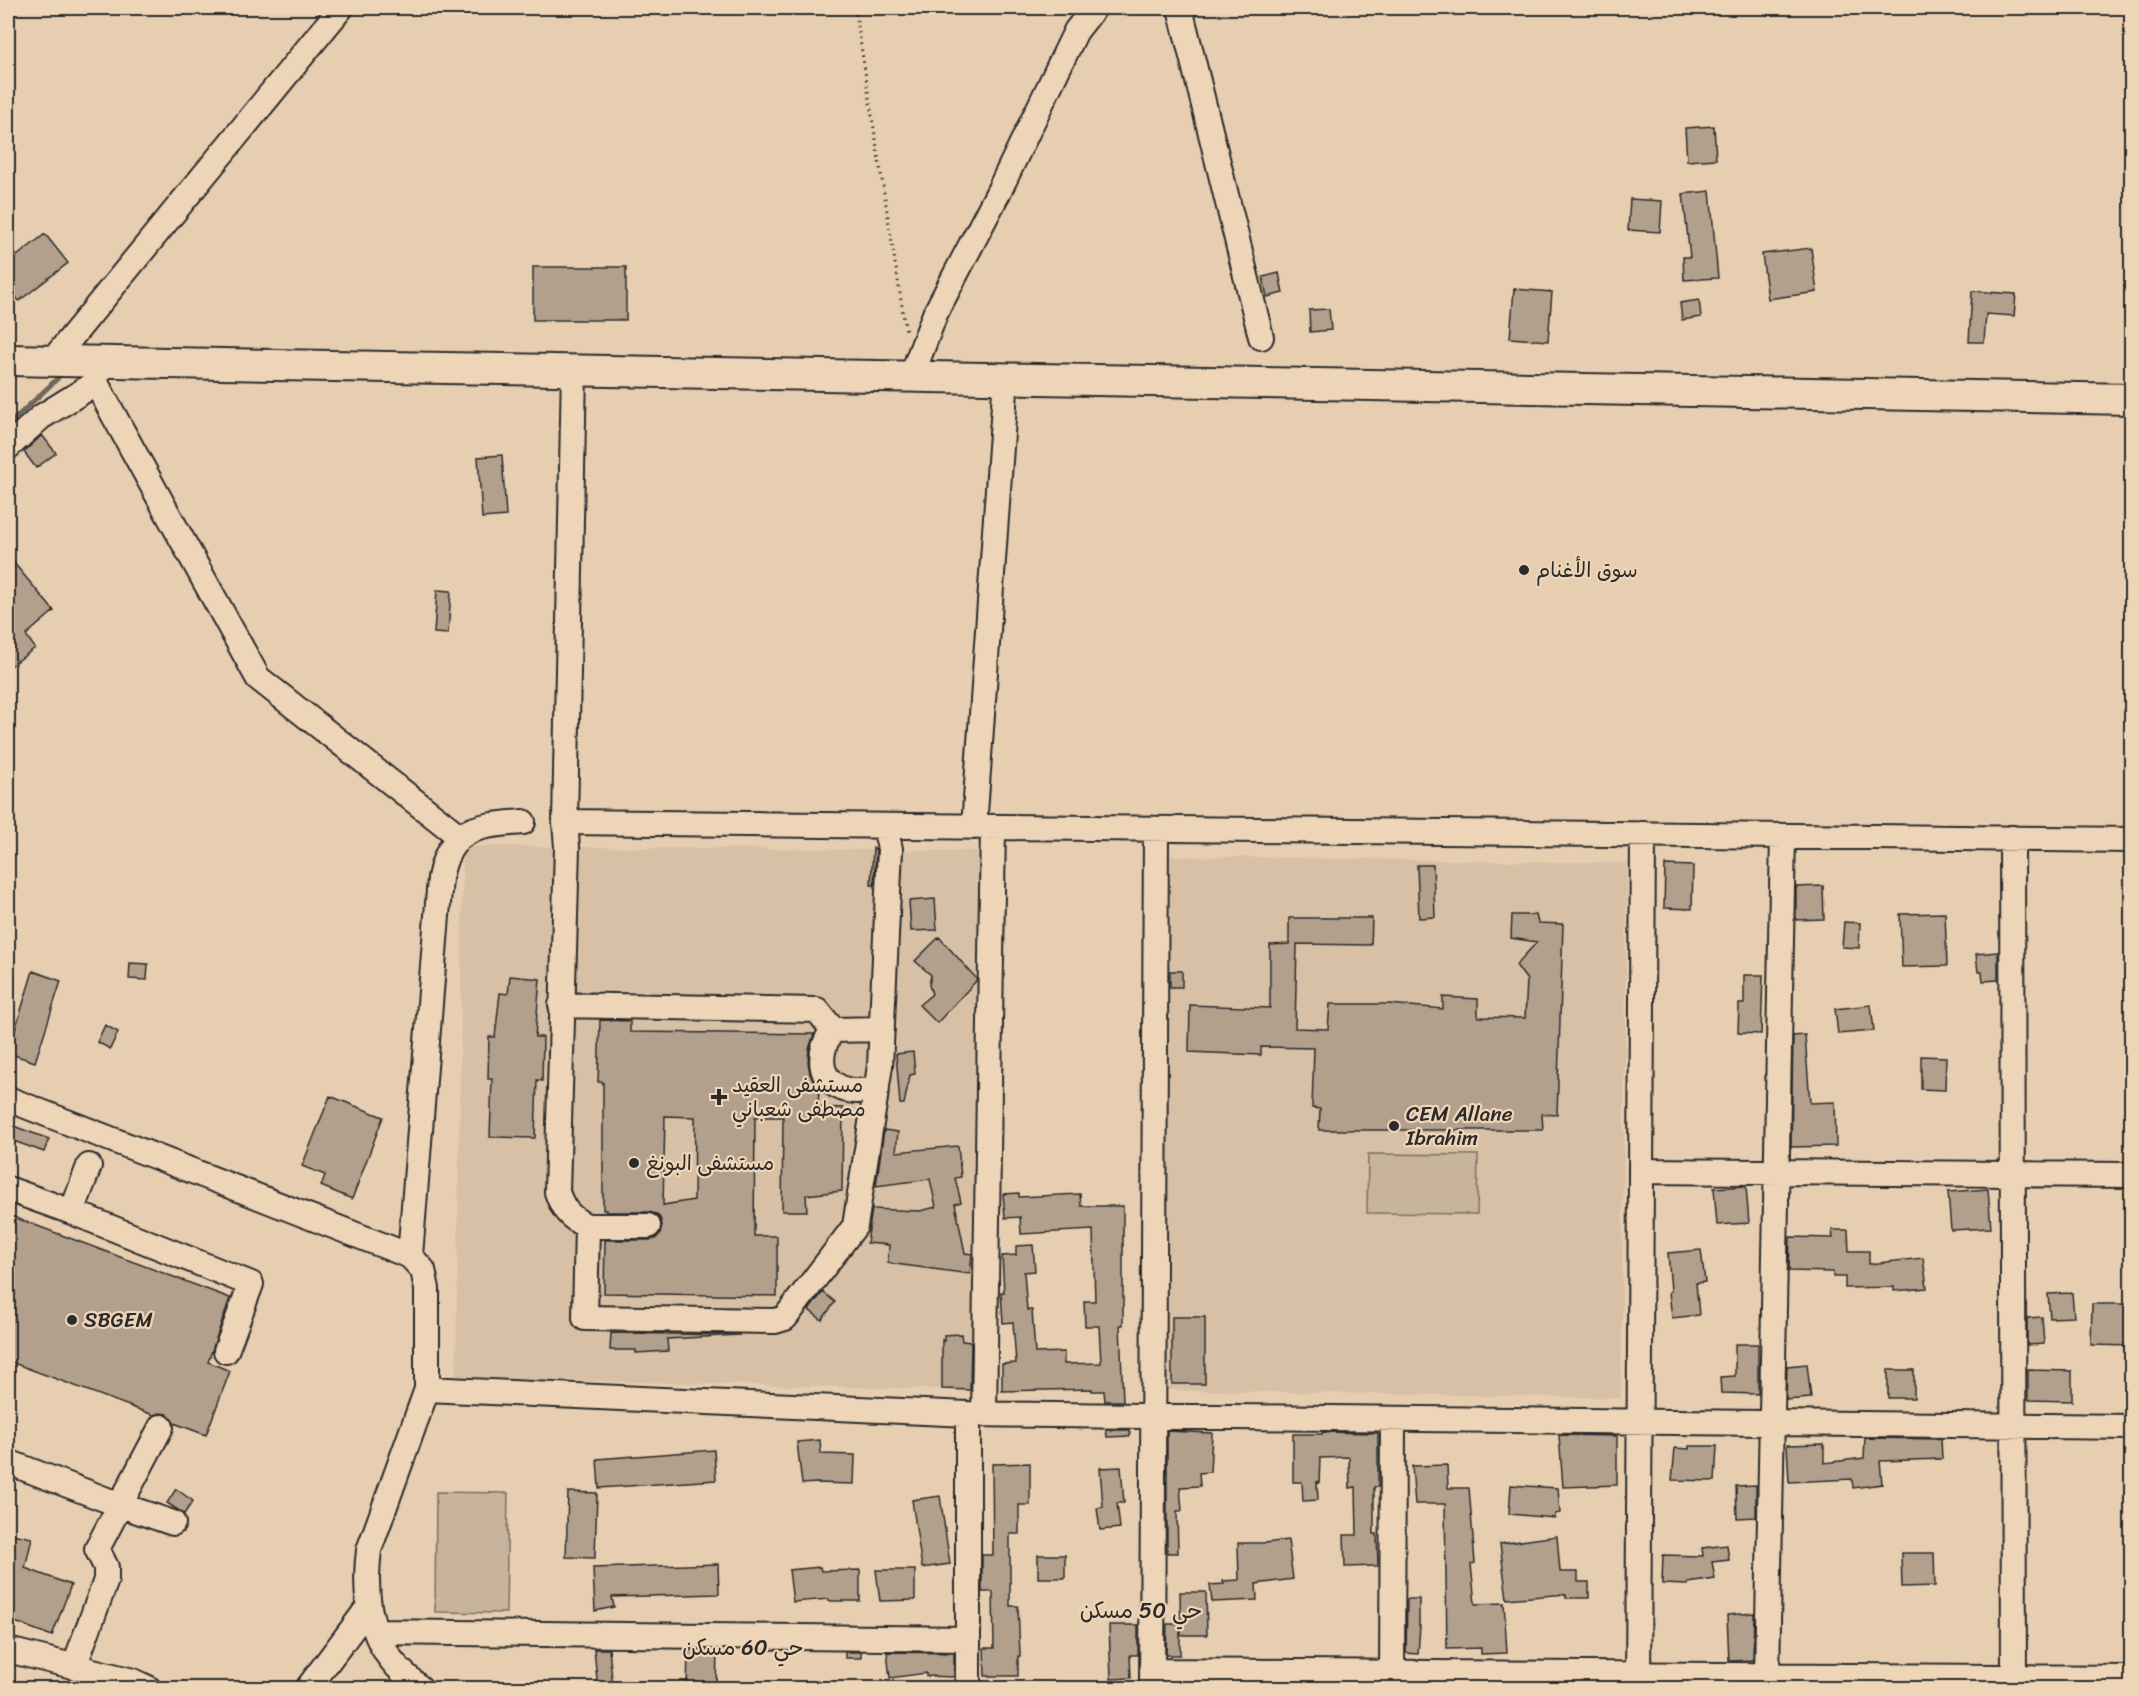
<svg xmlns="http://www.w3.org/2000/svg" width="2139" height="1696" font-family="Sriracha,'Playpen Sans Arabic',sans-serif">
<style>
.built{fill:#d7c0a6}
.pitch{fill:#c8b39c;stroke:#7a6f64;stroke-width:1.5}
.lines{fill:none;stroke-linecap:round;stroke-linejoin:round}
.stream{stroke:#6f665c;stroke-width:5}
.building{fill:#b2a08c;stroke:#2b2b2b;stroke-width:1.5;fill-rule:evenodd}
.minor-casing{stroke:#2b2b2b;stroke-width:28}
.major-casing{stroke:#2b2b2b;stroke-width:34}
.path{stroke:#2b2b2b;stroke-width:3;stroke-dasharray:1.5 4.5;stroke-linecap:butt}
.minor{stroke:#efd5b7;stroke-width:24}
.major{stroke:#efd5b7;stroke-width:30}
.poi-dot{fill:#2b2b2b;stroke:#efd5b7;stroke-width:2}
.labels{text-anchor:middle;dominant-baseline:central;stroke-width:4.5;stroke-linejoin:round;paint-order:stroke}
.poi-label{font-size:21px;fill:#2b2b2b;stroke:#efd5b7;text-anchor:start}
.neighbourhood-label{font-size:22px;fill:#2b2b2b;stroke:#efd5b7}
</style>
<rect width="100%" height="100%" fill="#e7ceb1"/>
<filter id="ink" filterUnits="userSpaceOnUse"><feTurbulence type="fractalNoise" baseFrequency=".0167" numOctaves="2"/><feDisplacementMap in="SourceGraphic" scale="12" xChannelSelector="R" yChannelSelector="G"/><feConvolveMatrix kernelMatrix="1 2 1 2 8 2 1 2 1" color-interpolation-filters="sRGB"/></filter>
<g filter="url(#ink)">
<path class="built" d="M463 846 983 851 975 1390 456 1378Z
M1165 856 1627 863 1621 1398 1163 1390Z"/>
<path class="pitch" d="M1368 1154 1478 1155 1477 1214 1367 1213Z
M436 1492 508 1493 506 1613 435 1612Z"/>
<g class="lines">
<path class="stream" d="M8 425 58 378"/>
</g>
<path class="building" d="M1714 126 1716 159 1687 161 1685 128Z
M1710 191 1718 278 1684 280 1683 257H1690L1683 194Z
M1630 199 1662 201 1660 232 1628 230Z
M45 234 68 263 19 301 8 286V263Z
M1811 248 1817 292 1768 299 1762 254Z
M533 267H626V320H533Z
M1279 273 1283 293 1267 297 1263 277Z
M1514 289 1552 292 1548 341 1510 338Z
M1972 291 2016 294 2014 316 1986 314 1984 342H1969Z
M1699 300 1701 317 1682 320 1680 303Z
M1329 309 1331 330 1310 332 1309 310Z
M42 435 56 453 36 468 24 452Z
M502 455 506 516 482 518 478 457Z
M8 556 54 611 26 635 35 648 8 668Z
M437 590 451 591 448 634 434 633Z
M873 848 876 850 874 885H871Z
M1417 865H1433L1435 917 1419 918Z
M1665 865 1693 866 1692 909 1664 908Z
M1823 886 1824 919 1796 920V887Z
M935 899 937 930 911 931 909 901Z
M1945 913 1947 966 1902 967 1900 914Z
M1512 915H1536L1538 923 1563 924 1557 1115 1542 1114 1543 1130H1319L1320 1109 1312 1108 1314 1048 1261 1047V1055L1189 1052 1190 1005 1270 1008V945L1289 944V918H1372L1371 945 1297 944 1295 1028 1328 1029 1330 1004H1389L1443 1009V997L1478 999V1017L1525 1018 1527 980 1516 965 1537 942 1511 938Z
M1844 922 1860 923 1859 948 1842 947Z
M939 937 976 978V981L937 1023 919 1005 932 994 929 985 931 975 915 961Z
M1998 952V980L1983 981 1982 972H1978L1976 954Z
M130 963 148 964 147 980 129 979Z
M33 971 61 981 35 1062 8 1053Z
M1170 971H1182V987H1170Z
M1744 975H1763L1761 1034 1738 1033 1739 1004H1744Z
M510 976 540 979 535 1037H543L542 1081 537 1080 535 1138 490 1137 492 1079H488L489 1037H495L500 993 508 994Z
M1871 1005 1874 1031 1838 1034 1835 1009Z
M600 1020 630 1021V1032L814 1034 809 1049 808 1062 810 1074 819 1089 818 1107 843 1108 842 1191 806 1195 807 1211H782L783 1117H755L754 1236H777V1296L604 1293 605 1240H649L655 1239 660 1234 662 1225 660 1218 656 1214 649 1212H606V1210H603V1082H598ZM665 1116 695 1117 694 1200 663 1205Z
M105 1025 118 1032 110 1049 97 1042Z
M1805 1035 1810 1103 1835 1102 1836 1146 1791 1147 1793 1036Z
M913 1052 915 1074 910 1075 904 1104H900L896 1054Z
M1921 1056 1946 1057 1945 1090 1921 1089Z
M330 1096 383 1117 352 1199 321 1186 325 1175 302 1166Z
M8 1124 49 1139 44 1152 8 1139Z
M884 1130 898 1132 896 1152 958 1146 961 1177 955 1178 961 1202 955 1204 965 1253 972 1254 970 1274 888 1263 889 1245 867 1243 872 1209 920 1211 936 1207 930 1179 876 1186Z
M1746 1186 1749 1223 1717 1225 1714 1188Z
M1988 1189 1991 1228 1951 1230 1948 1192Z
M1019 1193V1197L1080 1194 1081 1206H1123V1325H1120L1123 1401H1105L1104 1391H1092V1389L1002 1391V1364L1016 1363 1013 1322 1003 1323 1001 1292H1004L1002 1256 1016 1255V1246L1033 1245 1035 1271 1024 1272 1027 1310H1032L1035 1353 1064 1352V1364L1101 1363 1099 1326H1085L1084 1301H1095L1093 1230 1021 1234 1020 1217 1005 1218 1003 1194Z
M8 1215 230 1298 208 1362 230 1371 206 1435 174 1423 167 1414 160 1413 153 1415 8 1361Z
M1832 1230H1848L1849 1251H1869V1264L1923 1258 1927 1288 1894 1291V1287L1845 1288V1277H1833V1272L1789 1271 1790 1237 1833 1238Z
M1701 1250 1705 1282 1696 1283 1699 1315 1672 1318 1669 1292 1671 1291 1668 1253Z
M823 1292 835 1302 822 1320 809 1310Z
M2072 1293 2074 1317 2050 1318 2048 1294Z
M2092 1304H2128L2127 1325H2132V1346L2091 1345Z
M1172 1317H1205V1384H1172Z
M2042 1317 2044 1344 2027 1345V1318Z
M611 1333 740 1335 667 1339 668 1351 636 1353V1350H610Z
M961 1334 962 1341 971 1342 970 1390 942 1389V1340L944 1341V1335Z
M1735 1344H1758V1394L1721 1393 1720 1377 1735 1376Z
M1807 1364 1811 1398 1786 1400 1787 1366Z
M1888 1370H1914V1398H1888Z
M2028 1370 2072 1371V1401L2028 1400Z
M1106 1430H1130V1436L1107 1437Z
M1167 1431 1212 1433 1210 1472 1199 1473 1200 1486 1180 1487 1182 1511H1177L1178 1553H1167Z
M1322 1432 1378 1433V1487H1374V1534H1377L1378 1566 1345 1567 1344 1535H1357L1356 1487 1350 1488 1349 1457 1320 1458 1319 1483 1317 1482 1318 1500 1303 1501 1302 1482H1293V1434H1322Z
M1559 1435 1617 1436V1485L1563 1487Z
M1865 1438 1941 1439 1942 1459 1880 1461 1882 1484 1853 1488 1852 1479 1789 1482 1787 1445 1824 1444V1463L1864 1458Z
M820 1440 821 1454 855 1455 854 1484 817 1483 802 1484 797 1442Z
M1689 1446H1717L1715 1481 1672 1480 1675 1448 1689 1449Z
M714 1450 716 1480 599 1488 597 1459Z
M1030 1463V1505H1019V1534H1010V1606H1018L1020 1656H1018V1676H985L984 1648H994L993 1592H982V1555H993L992 1464Z
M1447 1465 1448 1488H1469L1475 1563 1471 1564 1475 1604 1504 1603 1507 1653 1481 1654V1648L1447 1649 1445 1504H1415L1412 1466Z
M1121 1467 1124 1503H1117L1120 1528 1100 1530 1097 1508 1103 1507 1100 1468Z
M1511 1485 1558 1488 1560 1513 1555 1514V1518L1509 1514Z
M1756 1485V1517L1737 1518 1736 1486Z
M176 1489 193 1501 184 1514 167 1503Z
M568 1492 597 1493 595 1558 566 1557Z
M940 1496 950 1564 922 1568 912 1500Z
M8 1533 32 1538 25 1568 71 1585 52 1636 10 1620 15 1605 8 1603Z
M1557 1536 1560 1572H1578V1582H1589V1598H1566V1594L1507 1599 1500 1544Z
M1288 1540 1293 1579 1256 1584 1257 1600 1212 1602 1210 1585 1224 1584 1223 1581 1239 1580 1238 1543H1265Z
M1727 1545 1729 1560 1712 1562 1715 1579 1688 1583V1585L1662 1584 1663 1555 1703 1556 1702 1548Z
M1901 1553H1934L1935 1586 1902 1587Z
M1038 1555H1065V1578H1038Z
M718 1564 719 1594 612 1597 614 1607 595 1611 593 1568Z
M820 1567 821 1571 860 1570V1601H829V1599L793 1602 789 1570Z
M876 1570H915V1600L880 1601Z
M1180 1592H1206L1207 1635H1181Z
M1407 1599H1419V1626H1420L1418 1654 1406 1653Z
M1754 1613 1753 1660 1729 1661 1727 1615Z
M1167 1624H1180V1655H1166Z
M1109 1625H1138V1655H1130L1131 1678 1111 1679Z
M594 1649H609L613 1689H598Z
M688 1650H717L716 1689H687Z
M845 1652H861V1658H845Z
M887 1652 954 1653V1677L926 1676V1673L890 1678Z"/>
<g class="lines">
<defs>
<path id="minor" d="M1180 8 1261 337
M52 361 341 8
M99 361 96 383 258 678 459 836
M574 369 565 822 567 847 557 1192C563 1210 570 1218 587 1226
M912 375 935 314 999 191 1076 31 1094 8
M8 447 41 417 96 383
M565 822 2132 840
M974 827 1006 377
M2012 838 2014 1688
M561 1005 817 1010 833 1030
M877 1089C864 1091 850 1093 839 1087 815 1076 820 1047 833 1030L882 1029
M8 1099 410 1256 423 1270 427 1289V1389L369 1550C364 1590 367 1630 393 1662 401 1672 411 1680 420 1688
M1641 1171 2132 1175
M8 1189 72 1212 89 1166
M72 1212 251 1284 226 1351
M648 1226H587L585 1318 775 1321 785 1318 855 1226 880 1066 890 849 885 826
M410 1256 440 878C450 826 477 826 523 822
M427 1389 968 1414 2132 1427
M984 1414 993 827
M8 1462 120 1505 173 1523
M376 1632 968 1639
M8 1650 133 1681 148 1688
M74 1667 106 1580V1567L97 1549 161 1427
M1152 1671 2132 1678
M1767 1676 1783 836
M308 1688 368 1608
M968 1688V1414
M1152 1688 1156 829
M1392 1688 1393 1419
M1638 1688 1643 834"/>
<path id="major" d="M8 360 2132 399"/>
</defs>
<use href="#minor" class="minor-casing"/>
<use href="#major" class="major-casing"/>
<path class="path" d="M855 8 906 332"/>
<use href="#minor" class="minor"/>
<use href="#major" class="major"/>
</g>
</g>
<g class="poi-dot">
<circle cx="1524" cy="570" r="6"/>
<path d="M716 1088h6v6h6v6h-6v6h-6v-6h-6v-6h6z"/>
<circle cx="1394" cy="1126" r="6"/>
<circle cx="634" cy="1163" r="6"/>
<circle cx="72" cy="1320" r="6"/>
</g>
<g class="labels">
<g class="poi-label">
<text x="1536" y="570">سوق الأغنام</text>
<text x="732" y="1085">مستشفى العقيد<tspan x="732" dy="24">مصطفى شعباني</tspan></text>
<text x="1406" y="1114">CEM Allane<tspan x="1406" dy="24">Ibrahim</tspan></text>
<text x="646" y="1163">مستشفى البونغ</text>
<text x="84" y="1320">SBGEM</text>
</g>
<g class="neighbourhood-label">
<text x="1141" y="1610">حي 50 مسكن</text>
<text x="743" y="1647">حي 60 مسكن</text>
</g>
</g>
<rect width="2139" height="1696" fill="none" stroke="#efd5b7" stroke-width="30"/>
<rect x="15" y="15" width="2109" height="1666" fill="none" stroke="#2b2b2b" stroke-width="2" filter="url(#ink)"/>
</svg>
